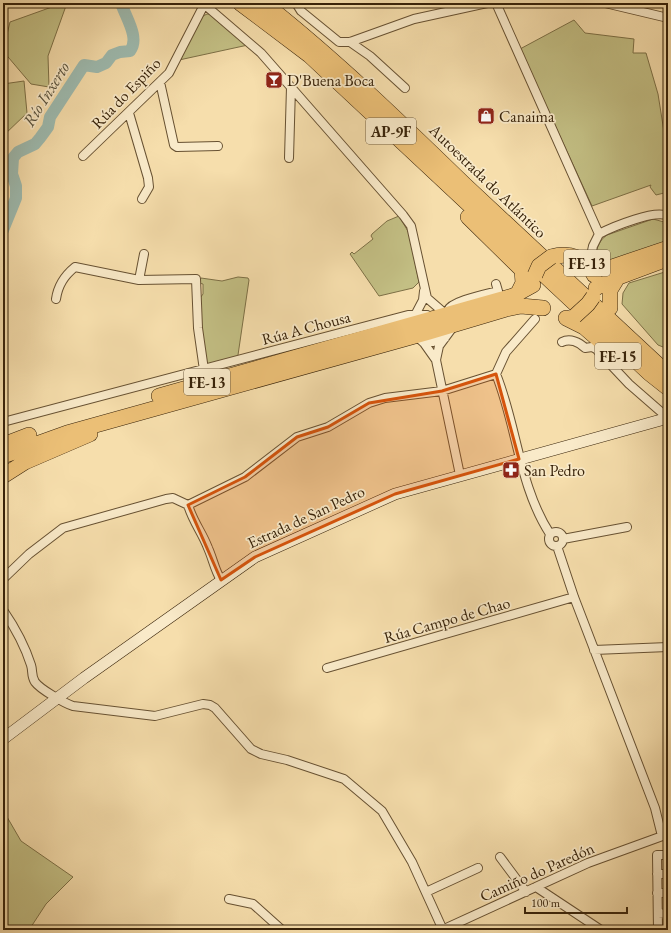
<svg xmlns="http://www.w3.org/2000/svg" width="671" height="933" font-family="'EB Garamond',serif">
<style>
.green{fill:#c3bf84;stroke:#7d7046}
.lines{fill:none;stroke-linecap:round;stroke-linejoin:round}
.river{stroke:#9ebbb0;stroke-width:12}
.street-casing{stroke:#675132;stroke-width:10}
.secondary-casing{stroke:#372209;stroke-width:12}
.highway-casing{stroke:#372209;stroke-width:16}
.street{stroke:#f9eac9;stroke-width:8}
.secondary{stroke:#f9eac9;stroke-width:11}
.highway{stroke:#ebbf76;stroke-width:15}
.highway-bridge-casing{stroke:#372209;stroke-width:16;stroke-linecap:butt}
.highway-bridge{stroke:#ebbf76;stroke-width:15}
.marked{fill:#d6540c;fill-opacity:0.2;stroke:#d6540c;stroke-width:3;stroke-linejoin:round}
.labels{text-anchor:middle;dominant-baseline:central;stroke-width:3.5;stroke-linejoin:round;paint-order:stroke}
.shield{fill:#f9eac9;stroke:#715e43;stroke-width:1}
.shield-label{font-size:15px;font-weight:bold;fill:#372209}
.poi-label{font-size:16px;fill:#372209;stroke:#f9eac9;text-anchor:start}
.street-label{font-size:16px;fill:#372209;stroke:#f9eac9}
.water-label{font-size:17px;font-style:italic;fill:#56503b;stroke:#f9eac9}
</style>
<rect width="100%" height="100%" fill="#f6deac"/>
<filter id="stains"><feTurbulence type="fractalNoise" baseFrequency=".005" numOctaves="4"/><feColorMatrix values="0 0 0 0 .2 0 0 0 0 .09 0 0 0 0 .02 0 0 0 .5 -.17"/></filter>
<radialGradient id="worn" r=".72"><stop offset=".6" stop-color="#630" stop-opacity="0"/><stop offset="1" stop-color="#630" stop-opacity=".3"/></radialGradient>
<path class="green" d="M63 3H67L48 56 49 87 31 84 3 51 10 22Z
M207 14H211L248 45 179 60 203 16Z
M574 20 585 33 634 39 633 53H646L658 94 665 138 668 143V195L664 193 656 195 650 187 651 185 592 206 520 49Z
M24 81 27 113 3 136V84Z
M399 216 409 233 419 282 413 288 379 296 350 254 352 252 354 254 373 239 371 236 372 234 387 221Z
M653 219 664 222 663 224 668 228V242L611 262 597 261C594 252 599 240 607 235Z
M668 271V349L658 345 622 304 623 293 629 283Z
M238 277 248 278 249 280 238 355 236 358 209 365 206 364 198 301 203 294V284L199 283 201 278 222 281Z
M3 810 21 841 73 877 46 904 29 930H3Z"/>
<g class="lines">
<path class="river" d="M3 230 16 198V186L12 174 13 158 18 152 35 144 40 138 48 127 50 117 84 65 97 67 106 63 112 55 120 52 130 51C140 38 126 18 121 3"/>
<defs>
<path id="street" d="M296 3 301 11 339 42H350L414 19 487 3
M496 3 599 234
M605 3 668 18
M205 5 261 53 403 215 411 226 427 298 442 311
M350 42 370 56 405 88
M160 82 174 145 177 147 218 146
M129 113 148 178 149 187 142 199
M83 156 169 73 205 3
M289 158 291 87
M589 265 593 246 599 234C610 228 660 207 668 217
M139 280 144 254
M56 299C58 285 64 276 75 267L139 280 196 279 198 328 204 370
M448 310C451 301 487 294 498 291L496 284
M413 319 423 300 424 291
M535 319 506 352 496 374C517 426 519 486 550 534
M453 327 439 346 436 360 460 475
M415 335 424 343 436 360
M423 342H433L445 338
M562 342C570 338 579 342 585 348L592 347 596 349 629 384 668 418
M3 422 408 315H427
M188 505C193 522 202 532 208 548 213 559 215 571 221 580
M549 539a7 7 0 1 1 14 0a7 7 0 1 1-14 0Z
M563 539 627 527
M557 546 574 597 655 808 662 836
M3 579 29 554 63 528 166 499 173 498 188 505 245 477 297 437 328 427 369 403 385 398 442 391 496 374
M3 610C14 626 25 646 31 665 33 671 31 676 35 682 40 689 64 703 73 706L155 716 203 704 210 705 215 708 251 749 261 754 287 760 344 779 382 811 412 862 443 930
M594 650 668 647
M327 668 574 597
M500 857 526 892
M657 874H668
M536 887 601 930
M426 892 478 868
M657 893H668
M229 899 253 904 282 930
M658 914 668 913
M442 930 588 863 668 834
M658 930 657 855H668"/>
<path id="secondary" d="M3 739 84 678 255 557 395 494 668 418"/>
<path id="highway" d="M240 3 309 55 649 373 668 388
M264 3C335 59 400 122 465 185 532 248 600 311 668 374
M468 217 522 270 523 283 518 293
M551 257C569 252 587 257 594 275
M591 267 609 268 668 248
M596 288 611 280 667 259
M610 308V290L618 277
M566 318 584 327 606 346
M159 396 513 296 533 285
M3 445 29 435
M3 456 67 433 429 332 506 309 521 306 543 308
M3 476 25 462 90 434"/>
</defs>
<use href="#street" class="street-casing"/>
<use href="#secondary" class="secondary-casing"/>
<use href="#highway" class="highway-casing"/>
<use href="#street" class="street"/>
<use href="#secondary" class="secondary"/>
<use href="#highway" class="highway"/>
<defs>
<path id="highway-bridge" d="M535 275 539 266 551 257
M575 316 588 304 593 297"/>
</defs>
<use href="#highway-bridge" class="highway-bridge-casing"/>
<use href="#highway-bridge" class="highway-bridge"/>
</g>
<path class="marked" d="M496 374 519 459 395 494 255 557 221 580 188 505 245 477 297 437 328 427 369 403 442 391Z"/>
<defs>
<symbol id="bar-square" viewBox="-11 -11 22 22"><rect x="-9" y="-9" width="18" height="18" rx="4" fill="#8f2418" stroke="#f9eac9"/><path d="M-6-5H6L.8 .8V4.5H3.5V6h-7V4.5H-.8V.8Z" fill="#fff"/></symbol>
<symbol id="shop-square" viewBox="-11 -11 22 22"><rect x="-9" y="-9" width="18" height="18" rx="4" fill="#8f2418" stroke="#f9eac9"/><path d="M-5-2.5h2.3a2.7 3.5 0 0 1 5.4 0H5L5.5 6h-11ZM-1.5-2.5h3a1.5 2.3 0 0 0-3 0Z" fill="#fff"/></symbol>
<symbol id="pharmacy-square" viewBox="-11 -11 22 22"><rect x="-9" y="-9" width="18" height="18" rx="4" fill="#8f2418" stroke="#f9eac9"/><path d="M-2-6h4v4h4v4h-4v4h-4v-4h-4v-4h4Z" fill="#fff"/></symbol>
</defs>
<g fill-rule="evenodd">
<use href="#bar-square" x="264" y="70" width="20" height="20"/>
<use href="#shop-square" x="476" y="106" width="20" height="20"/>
<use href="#pharmacy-square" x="501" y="460" width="20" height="20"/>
</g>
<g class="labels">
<g class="shield">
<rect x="366" y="118" width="50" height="26" rx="3"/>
<rect x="564" y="250" width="46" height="26" rx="3"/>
<rect x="595" y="343" width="46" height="26" rx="3"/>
<rect x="184" y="369" width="46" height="26" rx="3"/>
</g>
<g class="shield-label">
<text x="391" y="131">AP-9F</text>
<text x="587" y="263">FE-13</text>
<text x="618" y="356">FE-15</text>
<text x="207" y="382">FE-13</text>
</g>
<g class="poi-label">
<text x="287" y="80">D'Buena Boca</text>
<text x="499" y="116">Canaima</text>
<text x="524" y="470">San Pedro</text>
</g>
<g class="street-label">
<text transform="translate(126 93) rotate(-46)">Rúa do Espiño</text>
<text transform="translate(488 181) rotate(44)">Autoestrada do Atlántico</text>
<text transform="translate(306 328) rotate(-15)">Rúa A Chousa</text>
<text transform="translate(306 517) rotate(-25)">Estrada de San Pedro</text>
<text transform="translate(447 620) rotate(-16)">Rúa Campo de Chao</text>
<text transform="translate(537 872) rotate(-24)">Camiño do Paredón</text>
</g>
<g class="water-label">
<text transform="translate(46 94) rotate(-58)">Río Inxerto</text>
</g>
</g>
<rect width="671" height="933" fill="none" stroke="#f6deac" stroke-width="16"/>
<rect x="4" y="4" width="663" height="925" fill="none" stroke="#372209" stroke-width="2"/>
<rect x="8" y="8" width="655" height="917" fill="none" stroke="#372209"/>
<path d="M525 907v6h102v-6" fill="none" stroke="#372209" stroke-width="2"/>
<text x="531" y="907" font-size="12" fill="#372209" stroke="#f9eac9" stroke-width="3" paint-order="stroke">100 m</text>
<rect width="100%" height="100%" filter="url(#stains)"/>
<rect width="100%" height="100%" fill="url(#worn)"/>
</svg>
